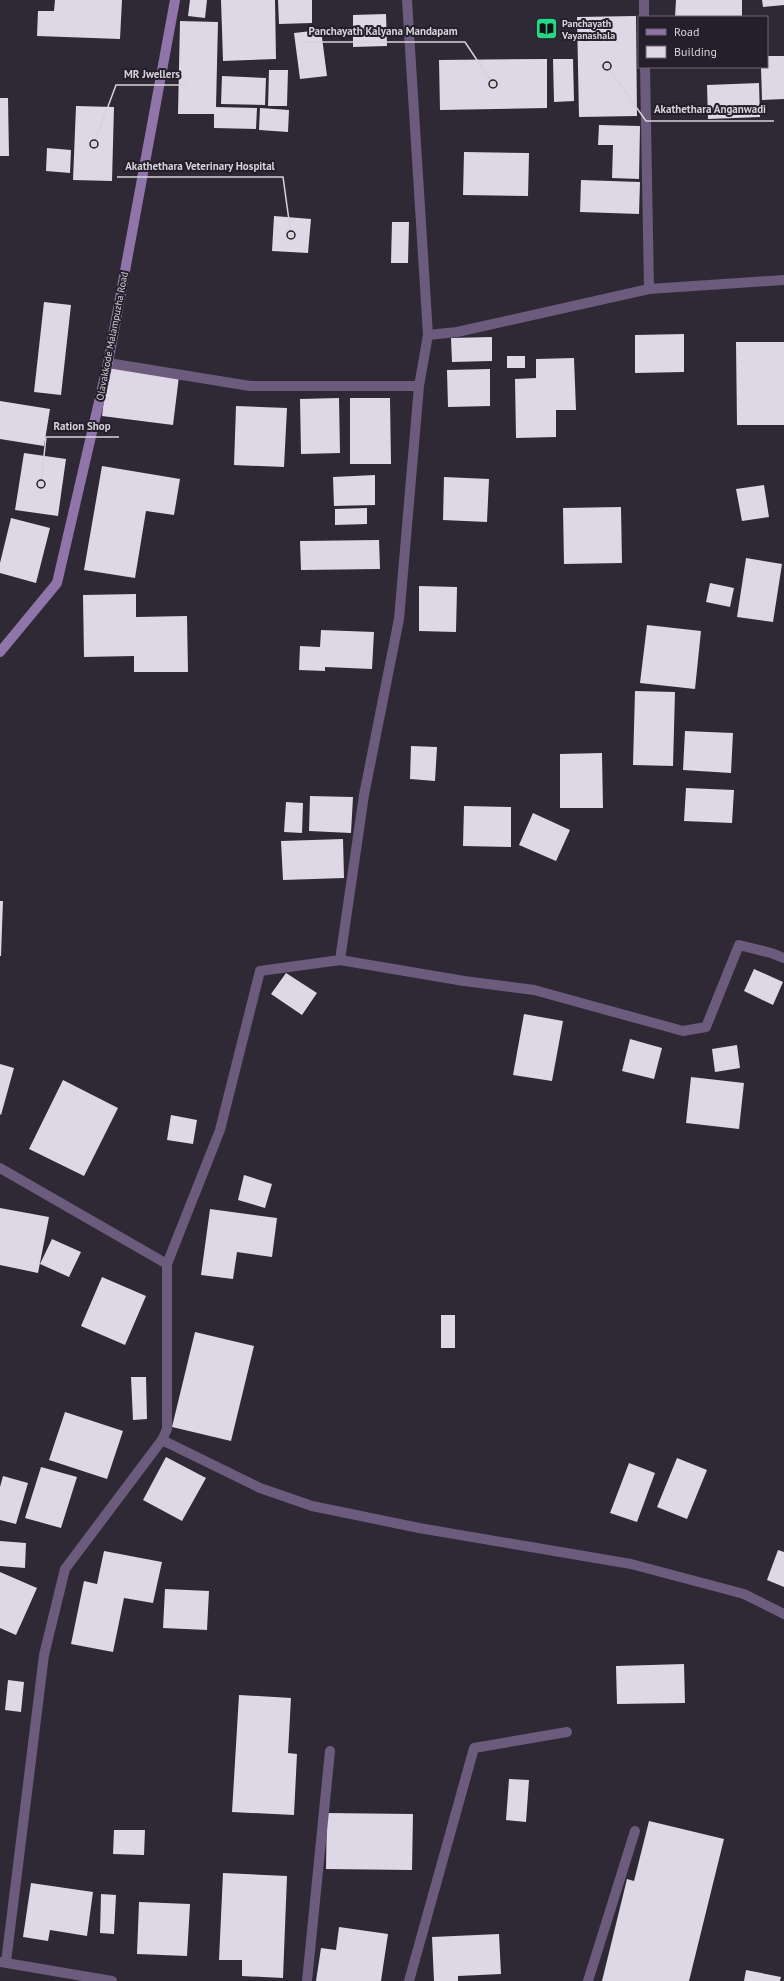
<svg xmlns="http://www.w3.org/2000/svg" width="784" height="1981" font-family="'PT Sans',sans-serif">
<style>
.building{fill:#ded7e6}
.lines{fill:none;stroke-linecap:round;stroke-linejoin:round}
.street{stroke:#6b5b7c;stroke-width:10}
.secondary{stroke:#8f75aa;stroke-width:10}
.labels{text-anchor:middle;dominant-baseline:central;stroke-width:4;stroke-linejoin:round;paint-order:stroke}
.poi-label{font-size:10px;font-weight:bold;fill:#d6d3da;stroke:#241f2a;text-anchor:start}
.street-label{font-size:10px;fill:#d6d3da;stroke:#241f2a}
.leader{fill:none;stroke:#d6d3da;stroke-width:1.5}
.callout-dot{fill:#d6d3da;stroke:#241f2a;stroke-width:1.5}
.callout-label{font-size:11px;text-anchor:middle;font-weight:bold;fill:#d6d3da;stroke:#241f2a;stroke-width:4;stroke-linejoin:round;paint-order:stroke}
</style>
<rect width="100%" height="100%" fill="#2e2934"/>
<path class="building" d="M55 0H122L120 39 37 36 38 11H54Z
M190 0H207L205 18 188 16Z
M221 0H275L276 59 223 61Z
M278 0H312V23L279 24Z
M676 0H742V17H675Z
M762 0H784V5L763 7Z
M386 14 387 46 353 47V15Z
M636 16 637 116 579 117 577 17Z
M180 21 218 22 216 107 257 108 256 129 214 128V114H178Z
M321 30 327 76 300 79 294 33Z
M767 56H784V99L762 100 761 67H767Z
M547 59V108L440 110 439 60Z
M553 59H573L574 101 554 102Z
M269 70H288L287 106H268Z
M222 76 266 78 265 105 221 104Z
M759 83 760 117 708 119 707 85Z
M0 98H8L9 156H0Z
M76 106 114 107 112 181 73 180Z
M260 108 289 110 288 132 259 130Z
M599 125 640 126 639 179 612 178 613 145H598Z
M47 148 71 150 70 173 46 171Z
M464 152 529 153 528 196 463 195Z
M581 180 640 182 639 214 580 212Z
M274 216 311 219 308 253 272 251Z
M392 222H409L408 263H391Z
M44 302 71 305 61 395 34 392Z
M684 334V372L635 373V335Z
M492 337V361L452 362 451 338Z
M736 342H784V425H737Z
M507 356H525V368H507Z
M574 358 576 410H556V437L516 438 515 379 536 378V359Z
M108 367 179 376 173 425 102 416Z
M490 369V406L448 407 447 370Z
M339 398 340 453 301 454 300 399Z
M350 398H390L391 464H350Z
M0 401 50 409 44 446 0 439Z
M236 406 287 408 284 467 234 465Z
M24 453 66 459 58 516 15 510Z
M102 466 180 479 174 515 146 511 135 578 84 570Z
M375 475V505L334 506 333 477Z
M444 477 489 479 487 522 443 520Z
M764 485 769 517 742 521 736 489Z
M621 507 622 563 564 564 563 508Z
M367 508V524L335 525V509Z
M11 518 50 528 36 583 0 573V563Z
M379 540 380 569 301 570 300 541Z
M746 558 782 564 773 622 737 617Z
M710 583 734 588 730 607 706 602Z
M419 586 457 587 456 632 419 631Z
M136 594V617L187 616 188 672H134V656L84 657 83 595Z
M647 625 701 631 695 689 640 683Z
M321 630 374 632 372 669 325 667V671L299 670 300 646 320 647Z
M635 691 675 692 673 766 633 765Z
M685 731 733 733 731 773 683 770Z
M411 746 437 747 435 781 410 779Z
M602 753 603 808H560V754Z
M686 788 734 790 732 823 684 821Z
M310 796 353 797 351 833 309 831Z
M286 802 303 803 302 833 284 832Z
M464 806 511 807V847L463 846Z
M533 813 570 830 556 861 519 845Z
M343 839 344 878 283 880 281 841Z
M0 901H3L1 956H0Z
M754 969 783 982 773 1005 744 991Z
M286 973 317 993 302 1015 271 994Z
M524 1014 563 1021 552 1081 513 1075Z
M630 1039 662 1048 654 1079 622 1071Z
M737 1045 740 1068 715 1072 712 1049Z
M0 1064 14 1068 1 1115 0 1114Z
M691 1077 744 1083 739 1129 686 1123Z
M63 1080 118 1108 84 1176 29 1149Z
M171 1115 197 1120 193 1144 167 1140Z
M244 1175 272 1184 265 1208 238 1200Z
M0 1208 49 1217 38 1273 0 1265Z
M210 1209 277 1218 272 1257 237 1252 233 1279 201 1275Z
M52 1239 81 1252 69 1277 40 1264Z
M102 1277 146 1296 125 1345 81 1326Z
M441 1315H455V1348H441Z
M195 1332 254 1346 231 1441 172 1427Z
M131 1377H146L147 1419 133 1420Z
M65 1412 123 1431 107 1479 49 1460Z
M166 1457 206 1478 182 1521 143 1500Z
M677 1458 707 1470 687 1519 657 1507Z
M629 1463 655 1473 637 1522 610 1513Z
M41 1467 77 1477 61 1528 25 1518Z
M3 1476 28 1483 16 1524 0 1520V1487Z
M0 1541 26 1543 25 1568 0 1566Z
M778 1550 784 1552V1587L767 1580Z
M104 1551 162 1562 153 1603 124 1598 113 1652 71 1644 84 1581 97 1584Z
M0 1572 37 1588 16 1635 0 1628Z
M165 1589 209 1591 207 1630 163 1628Z
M684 1664 685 1703 617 1704 616 1666Z
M8 1680 24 1682 21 1712 5 1710Z
M239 1695 291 1698 288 1753 297 1754 294 1815 232 1812Z
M509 1779 529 1780 526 1822 506 1820Z
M327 1813 413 1814 412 1870 326 1869Z
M649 1821 724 1839 689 1981H602L627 1879 634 1881Z
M114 1830H145L144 1855 113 1854Z
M223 1873 287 1876 283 1978 242 1976V1960H219Z
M31 1883 93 1892 87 1936 50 1930 48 1941 23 1937Z
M101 1894 116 1895 114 1934 100 1933Z
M139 1902 190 1904 187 1956 137 1954Z
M339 1927 388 1934 381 1981H316L321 1948 336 1950Z
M499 1934 501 1974 458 1976V1981H434L432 1937Z
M746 1970 781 1977 780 1981H744Z"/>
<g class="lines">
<path class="street" d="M407 0 428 335
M644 0V17
M645 67 649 289
M108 363 250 386H419L428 335 457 332 649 289 784 280
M340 960 364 795 399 619 419 386
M0 1168 167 1264V1429L162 1440 65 1569 44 1655 6 1962
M167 1264 220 1130 260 971 340 960 464 981 534 990 683 1031 706 1027 739 945 771 953 784 958
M162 1440 260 1488 312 1506 419 1528 631 1564 744 1594 784 1614
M0 1962 112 1981
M307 1981 330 1751
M409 1981 474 1748 567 1732
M588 1981 635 1831"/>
<path class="secondary" d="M0 652 57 583 108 363 175 0"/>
</g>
<defs>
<symbol id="library-square" viewBox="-11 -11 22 22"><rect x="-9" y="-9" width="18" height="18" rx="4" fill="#26d886" stroke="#241f2a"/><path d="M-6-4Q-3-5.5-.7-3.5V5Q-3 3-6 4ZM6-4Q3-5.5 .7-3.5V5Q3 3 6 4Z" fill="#111"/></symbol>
</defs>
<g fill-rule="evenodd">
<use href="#library-square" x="534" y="16" width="25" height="25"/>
</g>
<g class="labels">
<g class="poi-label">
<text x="562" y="23">Panchayath<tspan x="562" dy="12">Vayanashala</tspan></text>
</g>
<g class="street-label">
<text transform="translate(112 336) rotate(-79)">Olavakkode Malampuzha Road</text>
</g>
</g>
<path class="leader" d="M493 84L465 42H300M94 144L116 85H188M607 66L646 121H774M291 235L283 177H117M41 484L46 437H119"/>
<g class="callout-dot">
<circle cx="493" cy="84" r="4"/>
<circle cx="94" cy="144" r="4"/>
<circle cx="607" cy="66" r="4"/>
<circle cx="291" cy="235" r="4"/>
<circle cx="41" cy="484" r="4"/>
</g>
<g class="callout-label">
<text x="383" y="35">Panchayath Kalyana Mandapam</text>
<text x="152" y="78">MR Jwellers</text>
<text x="710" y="113">Akathethara Anganwadi</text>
<text x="200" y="170">Akathethara Veterinary Hospital</text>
<text x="82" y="430">Ration Shop</text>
</g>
<rect x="638" y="16" width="130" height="52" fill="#241f2a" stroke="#6b6770"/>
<rect x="646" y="29" width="20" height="6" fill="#8f75aa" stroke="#6b6770"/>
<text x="674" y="36" font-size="12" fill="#d6d3da">Road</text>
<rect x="646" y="46" width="20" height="12" fill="#ded7e6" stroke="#6b6770"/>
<text x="674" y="56" font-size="12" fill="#d6d3da">Building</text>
</svg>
